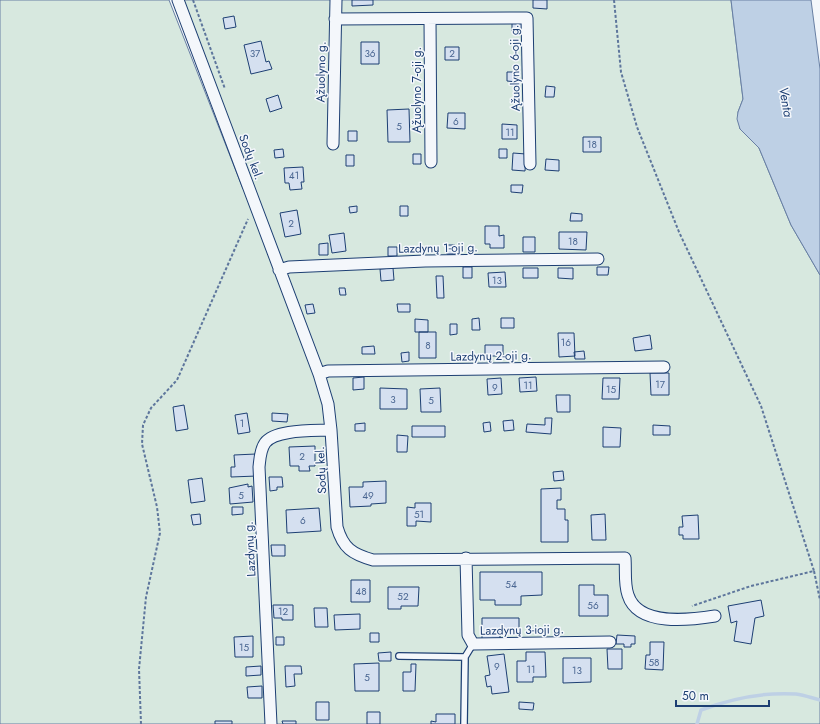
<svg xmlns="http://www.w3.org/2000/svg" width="820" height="724" font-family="Jost,sans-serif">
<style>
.green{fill:#d7e8df;stroke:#687fa3}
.water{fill:#bed0e5;stroke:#687fa3}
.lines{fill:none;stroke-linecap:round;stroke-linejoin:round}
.stream{stroke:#bed0e5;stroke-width:3.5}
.building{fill:#d5e0f0;stroke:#1d3f73}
.service-casing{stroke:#1d3f73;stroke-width:8}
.minor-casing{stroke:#1d3f73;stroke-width:13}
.path{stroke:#5e769c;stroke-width:2;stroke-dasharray:3 2;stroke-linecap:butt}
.service{stroke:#f4f7fb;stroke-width:5.5}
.minor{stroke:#f4f7fb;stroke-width:11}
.labels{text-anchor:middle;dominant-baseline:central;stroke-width:3;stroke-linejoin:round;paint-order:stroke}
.number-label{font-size:10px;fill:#4b6792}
.street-label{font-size:12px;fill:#1d3f73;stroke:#f4f7fb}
.water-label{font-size:13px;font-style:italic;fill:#1d3f73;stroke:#f4f7fb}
</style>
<rect width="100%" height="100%" fill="#f4f7fb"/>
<path class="green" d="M0 0H169L243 189 253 186 183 0H731L743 99 738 112 740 129 759 148 791 225 820 275V724H0Z"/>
<path class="water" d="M731 0H811L820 69V275L791 225 759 148 740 129 737 119 738 112 743 99Z"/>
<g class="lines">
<path class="stream" d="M697 724 701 710C730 699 764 692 796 694 804 695 812 698 820 700"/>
</g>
<path class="building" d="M352 0H373V5L352 6Z
M533 0H547V9L533 8Z
M234 16 236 27 225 29 223 18Z
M522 22V30L512 31V23Z
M261 41 266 62 269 61 272 69 251 74 244 45Z
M361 42H379V64H361Z
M445 47H459V60H445Z
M507 72H518L517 82 507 81Z
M546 86 555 87 554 97H545Z
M278 95 282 108 270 112 266 99Z
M409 109 410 142H388L387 110Z
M448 113H465V129L447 128Z
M502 124 517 125V139H502Z
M348 131H357V141H348Z
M583 137H601V152H583Z
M283 149 284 157 275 158 274 150Z
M499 149H507V158H499Z
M513 153 526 154 525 171 512 170Z
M413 154H421V164H413Z
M346 155H354V166H346Z
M546 159 559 160V171L545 170Z
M303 167 304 182H301L302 189 290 190 289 183H285L284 168Z
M511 185H523L522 193 511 192Z
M357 206V212L350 213 349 207Z
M400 206H408V216H400Z
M297 210 301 234 285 237 280 213Z
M571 213 582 214V221H570Z
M485 226H499V236L504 235V248H490V244H485Z
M559 232H587L586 250 559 249Z
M344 233 346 251 332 253 329 235Z
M523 237H535V252H523Z
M328 243V255H319V244Z
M447 245H455L456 254H447Z
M388 247H397V256H388Z
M463 267H472V278H463Z
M597 267H609L608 275H597Z
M393 268 394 280 381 281 380 269Z
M523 268H538V278H523Z
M558 268H573V279L558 278Z
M505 272 506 287H489L488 273Z
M436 276H443L444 298H437Z
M339 288H345L346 295H340Z
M313 304 315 313 307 314 305 305Z
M397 304H410V312H398Z
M479 318 480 330H472V319Z
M501 318H514V328H501Z
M415 319 428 320V332H415Z
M450 324H457V334L450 335Z
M419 332H436V358H419Z
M558 333H574L575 356 559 357Z
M650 335 652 349 635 351 633 338Z
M485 345H503V356H485Z
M374 346 375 354H362V347Z
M584 351 585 359H575L574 352Z
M409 352V361L402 362 401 353Z
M650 373H669V395H651Z
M364 377V389L353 390V378Z
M536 377 537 391 520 392 519 378Z
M501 378 502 394 488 395 487 379Z
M603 378H620L619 399H602Z
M380 388 407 389V409H380Z
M440 388 441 412H421L420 389Z
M556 395H570V412H557Z
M184 405 188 429 176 431 173 407Z
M247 413 250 432 238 434 235 415Z
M272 413 288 414 287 422 272 421Z
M545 418H552L551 434 526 432 527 424 545 425Z
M513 420 514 430 504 431 503 421Z
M490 422 491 431 484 432 483 423Z
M365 423V431H355V424Z
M653 425 670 426V435H653Z
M412 426H445V437H412Z
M603 427 621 428 620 447H603Z
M397 435 408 436 407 452H397Z
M315 446V466H309L310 471H299V466H290L289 447Z
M256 454 257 476 231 477V467H235L234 455Z
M563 471 564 480 554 481 553 472Z
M269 477H282L283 487H277V490L270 491Z
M202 478 205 501 191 503 188 480Z
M386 481V503L371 504V506L350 507 349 487H363V482Z
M248 484V487L252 486 253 502 230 504 229 488Z
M561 488V500H557V509H565V520H568V542H541V489Z
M415 503H431V522L416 521V526H407V507L415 508Z
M232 507H243V514L232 515Z
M319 508 321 531 287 533 286 510Z
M200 514 201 524 193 525 191 515Z
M605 514 606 540H592L591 515Z
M698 515 699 539H683V535H679V527H683L682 516Z
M271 545H285V556H272Z
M480 572H542V595L521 596V605H495V600H480Z
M351 580H370V602H351Z
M579 585H594V595H608V616H579Z
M388 587H419L418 606H401V609H388Z
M761 600 764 616 755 618 751 644 734 641 737 621 731 623 728 606Z
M273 605H293V620H282V618H274Z
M314 608H327L328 627H315Z
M360 614V629L335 630 334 615Z
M482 618H519V630L500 631V639H482Z
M370 633H379V642H370Z
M617 635 635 636V644H631V647H624V644H616Z
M253 636V657H235L234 637Z
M276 637H284V645H276Z
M650 642H664L663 670 645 669 646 655H650Z
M607 649H622V669H608Z
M391 652V661H379L378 653Z
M526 652H545L546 677H533V682H517V661H526Z
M504 654 509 692 492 694 491 686 487 687 485 676 490 675 487 656Z
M563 658H591V682L563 683Z
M379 663V691H355L354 664Z
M411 664H416L415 691H403V672H411Z
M261 666V675L246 676V667Z
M285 666H301L302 674H294L295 686 286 687Z
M262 686V698H248L247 687Z
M316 702H329V720H316Z
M519 702 534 703 533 710 519 709Z
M367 712H380V724H367Z
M436 714H455V724H431V721L436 722Z
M215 721H232V724H215Z
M282 721H296V724H283Z"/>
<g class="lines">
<defs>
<path id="service" d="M399 656 465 657
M464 724 465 657 473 644"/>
<path id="minor" d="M178 0 319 374 328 404 331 430 337 527C343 548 352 554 373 560L625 558C626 570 624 584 628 595 638 627 690 620 715 616
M335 19 527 18 530 164
M430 19 431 162
M333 144 336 0
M279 270 289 267 425 261 598 259
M319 374 328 371 664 367
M466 558 468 635 473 644 610 642
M271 724 259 467C260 459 260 450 265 443 275 429 315 431 331 430"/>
</defs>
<use href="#service" class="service-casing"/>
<use href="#minor" class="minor-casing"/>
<path class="path" d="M193 0 225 89
M614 0 621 72 637 127 679 232 761 406 814 571 751 586 692 606
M814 571 820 600
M141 724 139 669 146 597 160 533 157 507 142 444 143 425 151 408 177 380 248 219"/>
<use href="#service" class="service"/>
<use href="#minor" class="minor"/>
</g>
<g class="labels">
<g class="number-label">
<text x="255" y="53">37</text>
<text x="370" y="53">36</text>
<text x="452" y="53">2</text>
<text x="456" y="121">6</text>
<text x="399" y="126">5</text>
<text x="510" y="132">11</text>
<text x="592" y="144">18</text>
<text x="294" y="175">41</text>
<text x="291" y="223">2</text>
<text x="573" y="241">18</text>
<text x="497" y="280">13</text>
<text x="566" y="342">16</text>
<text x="428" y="345">8</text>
<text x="660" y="384">17</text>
<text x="528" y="385">11</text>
<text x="495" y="387">9</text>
<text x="611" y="389">15</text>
<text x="393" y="399">3</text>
<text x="431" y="400">5</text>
<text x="242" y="423">1</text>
<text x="302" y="456">2</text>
<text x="241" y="495">5</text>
<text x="368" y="495">49</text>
<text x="419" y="514">51</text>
<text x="303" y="520">6</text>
<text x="511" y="584">54</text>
<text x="361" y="591">48</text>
<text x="403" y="596">52</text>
<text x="593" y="605">56</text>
<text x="283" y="611">12</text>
<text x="244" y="647">15</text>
<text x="654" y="662">58</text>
<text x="497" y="666">9</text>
<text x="531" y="669">11</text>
<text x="577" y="670">13</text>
<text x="367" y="677">5</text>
</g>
<g class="street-label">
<text transform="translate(515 68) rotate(-91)">Ąžuolyno 6-oji g.</text>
<text transform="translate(321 72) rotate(-89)">Ąžuolyno g.</text>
<text transform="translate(417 90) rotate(-90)">Ąžuolyno 7-oji g.</text>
<text transform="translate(251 157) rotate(69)">Sodų kel.</text>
<text transform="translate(438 248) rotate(-1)">Lazdynų 1-oji g.</text>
<text transform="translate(491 356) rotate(-1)">Lazdynų 2-oji g.</text>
<text transform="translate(321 470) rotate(-93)">Sodų kel.</text>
<text transform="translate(250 549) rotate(-93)">Lazdynų g.</text>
<text transform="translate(522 630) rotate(-1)">Lazdynų 3-ioji g.</text>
</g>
<g class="water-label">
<text transform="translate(786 102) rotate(80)">Venta</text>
</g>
</g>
<path d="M676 700v6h93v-6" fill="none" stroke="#1d3f73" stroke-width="2"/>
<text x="682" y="700" font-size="12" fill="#1d3f73" stroke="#f4f7fb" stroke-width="3" paint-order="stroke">50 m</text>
</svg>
